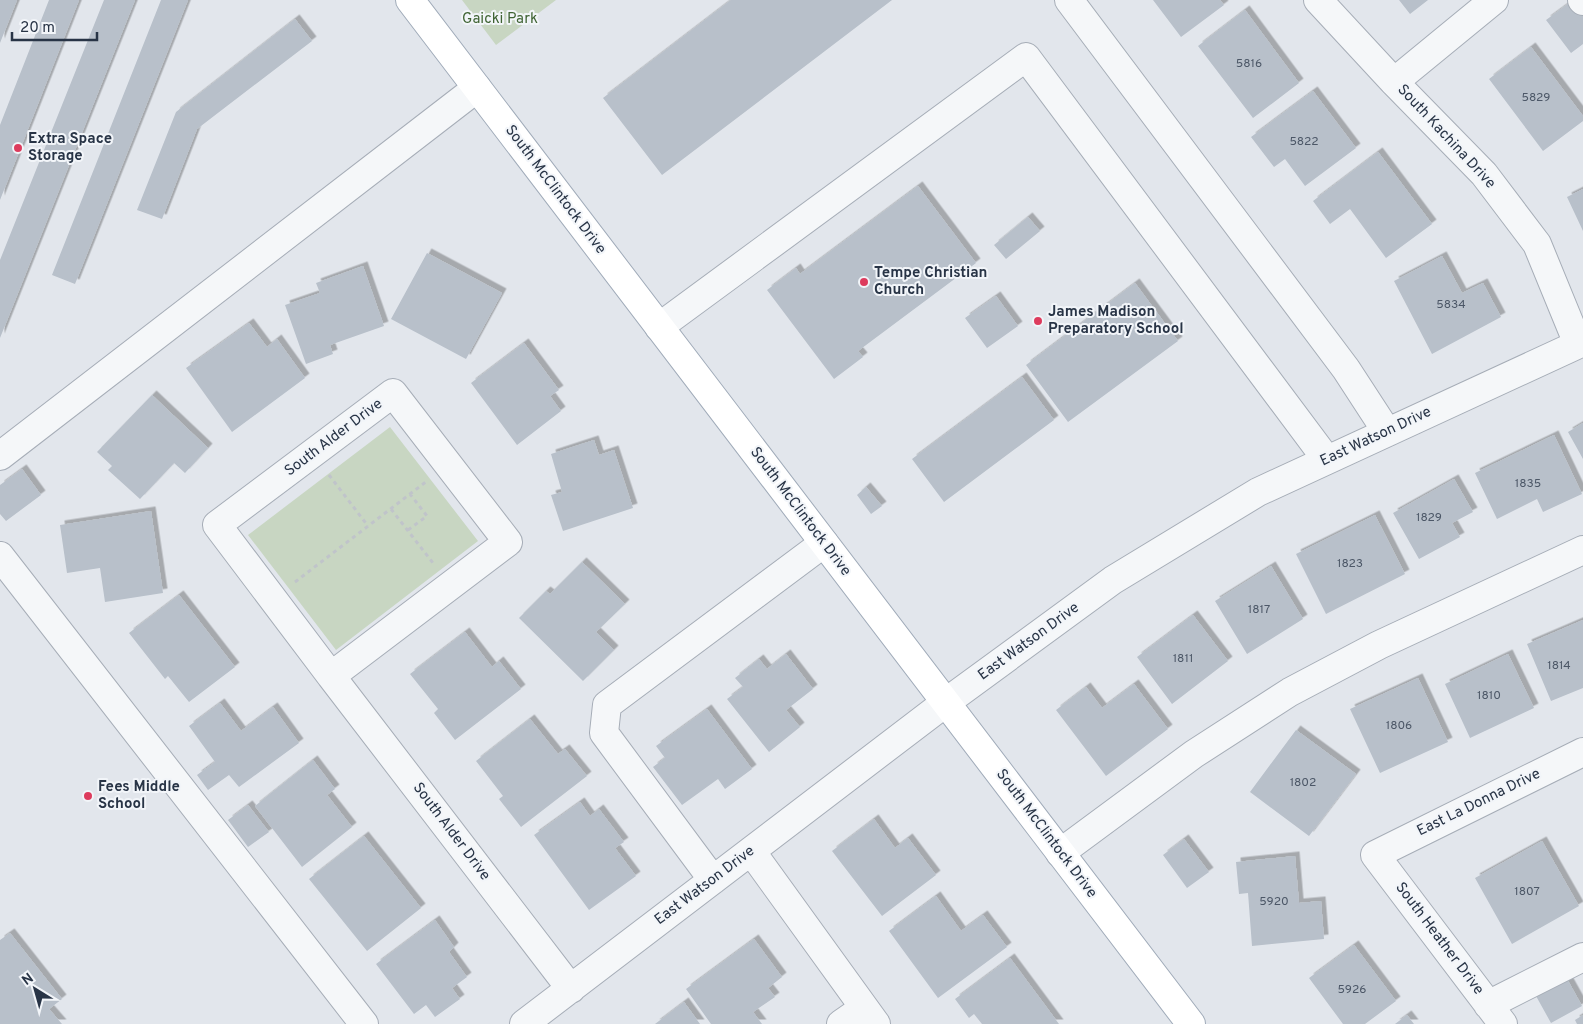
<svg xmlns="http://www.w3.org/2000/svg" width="1583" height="1024" font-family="Overpass,sans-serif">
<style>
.green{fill:#c8d6c2}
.building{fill:#b8c0ca;filter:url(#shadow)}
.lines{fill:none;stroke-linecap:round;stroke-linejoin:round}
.minor-casing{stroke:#a6adb7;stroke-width:30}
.major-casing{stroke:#a0abb9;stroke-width:30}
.path{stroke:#c0c4ca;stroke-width:3;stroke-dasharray:4 4;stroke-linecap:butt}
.minor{stroke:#f5f7f9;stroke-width:28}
.major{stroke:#fff;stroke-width:28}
.poi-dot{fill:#dd3b5d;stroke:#f2f5f9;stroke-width:2}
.labels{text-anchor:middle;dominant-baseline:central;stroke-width:4;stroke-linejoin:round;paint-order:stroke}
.number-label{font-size:12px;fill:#4c5767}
.park-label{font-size:15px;fill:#3f6333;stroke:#f2f5f9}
.street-label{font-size:15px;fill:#283446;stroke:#f2f5f9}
.poi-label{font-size:15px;font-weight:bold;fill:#283446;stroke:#f2f5f9;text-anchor:start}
</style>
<defs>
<filter id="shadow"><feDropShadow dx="4.5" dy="-4.5" stdDeviation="0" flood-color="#0004"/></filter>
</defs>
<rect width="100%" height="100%" fill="#e2e6ec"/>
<path class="green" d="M462 0H556L496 45Z
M390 427 478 541 336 650 248 535Z"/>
<path class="building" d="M0 0H17L0 43Z
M49 0H79L0 200V125Z
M104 0H135L0 338V260Z
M161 0H188L75 284 52 275Z
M731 0H892L662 175 603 98Z
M1153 0H1220L1224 5 1181 37Z
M1399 0H1428L1410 14Z
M1572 1 1583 16V44L1571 53 1546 20Z
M1245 10 1299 83 1253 118 1198 46Z
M295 19 312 41 197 129 162 219 137 210 176 112Z
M1531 47 1583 116V121L1543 151 1489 79Z
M1313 91 1356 148 1305 186 1285 159 1274 167 1251 137Z
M1378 152 1432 224 1386 258 1350 209 1330 224 1313 201Z
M918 186 976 263 858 351 863 357 834 379 767 290 796 268 800 274Z
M1583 189V231L1567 197Z
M1028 217 1040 231 1006 259 994 245Z
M427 253 502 293 466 359 391 319Z
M1442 256 1462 293 1483 283 1501 317 1432 354 1394 281Z
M363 266 384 326 330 345 333 354 306 364 285 305 320 293 316 283Z
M1135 283 1178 341 1068 422 1026 365Z
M996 296 1018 326 987 348 965 318Z
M249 323 267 347 277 339 305 378 232 432 186 368Z
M524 343 559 390 550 396 561 411 517 445 471 383Z
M1022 377 1054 420 944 502 912 459Z
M152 395 208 448 185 473 174 463 140 499 108 470 112 466 97 452Z
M1583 423V459L1568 432Z
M1554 435 1582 494 1543 512 1537 499 1497 519 1475 473Z
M594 440 599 455 614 450 633 508 563 531 551 495 562 492 551 454Z
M22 469 41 495 6 521 0 514V485Z
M1454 479 1473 512 1452 523 1460 537 1419 559 1393 513Z
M866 487 882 506 871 514 857 495Z
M151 511 163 593 105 602 100 568 67 573 60 525Z
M1375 515 1405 574 1326 614 1296 554Z
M582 562 625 604 596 632 614 650 583 681 519 618 546 591 550 594Z
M1271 566 1303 619 1247 654 1215 601Z
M179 595 235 667 189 702 168 676 165 679 129 633Z
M1193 615 1228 661 1172 704 1137 657Z
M1583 620V688L1551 701 1527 644Z
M465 632 492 667 499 661 521 689 455 740 434 713 438 709 410 674Z
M786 654 813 689 786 710 800 727 769 752 727 699 743 687 735 678 759 659 767 669Z
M1508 654 1534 708 1470 738 1445 684Z
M1418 678 1448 742 1380 773 1350 709Z
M1134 684 1168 729 1106 776 1056 710 1086 687 1102 708Z
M220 703 241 731 273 707 299 743 239 787 229 775 208 790 197 775 215 762 189 726Z
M707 709 752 769 725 789 718 779 682 805 653 767 665 758 656 746Z
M530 719 558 754 565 749 587 776 521 827 499 799 503 796 476 761Z
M1296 730 1356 774 1309 836 1250 792Z
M313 760 335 789 327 795 352 827 302 867 255 806Z
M580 802 590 816 599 809 624 842 615 848 636 876 589 910 534 835Z
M248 805 269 832 248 847 228 820Z
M874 819 895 848 908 838 936 875 882 916 832 851Z
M364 836 421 908 367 951 309 879Z
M1184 839 1209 872 1187 888 1163 855Z
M1542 841 1579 906 1512 944 1475 878Z
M1295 856 1299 903 1321 901 1324 939 1252 946 1248 893 1239 894 1236 862Z
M936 896 961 931 983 915 1007 947 938 998 889 931Z
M435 920 454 947 449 952 467 977 452 988 460 999 435 1017 426 1005 414 1014 376 964Z
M10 933 62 999 49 1009 62 1024H0V940Z
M754 939 782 977 768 988 775 997 753 1012 762 1024H711L686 989Z
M1354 945 1396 1001 1365 1024H1343L1309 978Z
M1010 958 1059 1024H982L974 1014 969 1018 955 999Z
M1567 979 1582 1006 1551 1023 1536 996Z
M684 1002 700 1024H655Z
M1407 1015 1414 1024H1395Z
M1583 1015V1024H1577L1575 1020Z"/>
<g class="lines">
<defs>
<path id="minor" d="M1069 0 1346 369 1387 432
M1318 0 1394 82 1484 174 1537 244 1578 344
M1582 0 1583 1
M1394 82 1494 0
M659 327 1026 57 1327 460
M393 393 508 542 331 676 217 525Z
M0 456 477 88
M0 556 364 1024
M331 676 571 989
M751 851 876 1024
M1060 853 1194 754 1290 692 1379 645 1583 550
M713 880 604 733 607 705 824 543
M1488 1005 1583 957
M524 1024 945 703 1113 580 1258 492 1583 342
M841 1024 864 1008
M1503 1024 1375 855 1583 752"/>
<path id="major" d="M410 0 1191 1024"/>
</defs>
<use href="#minor" class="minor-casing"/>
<use href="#major" class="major-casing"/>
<path class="path" d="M329 475 368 526
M391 509 433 563
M408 530 427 516 410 494
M295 582 427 481"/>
<use href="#minor" class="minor"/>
<use href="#major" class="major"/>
</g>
<g class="poi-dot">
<circle cx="18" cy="148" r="5"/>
<circle cx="864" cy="282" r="5"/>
<circle cx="1038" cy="321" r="5"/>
<circle cx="88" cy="796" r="5"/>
</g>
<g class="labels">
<g class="number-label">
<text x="1249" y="64">5816</text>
<text x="1536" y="98">5829</text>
<text x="1304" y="142">5822</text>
<text x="1451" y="305">5834</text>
<text x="1528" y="484">1835</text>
<text x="1429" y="518">1829</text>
<text x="1350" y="564">1823</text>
<text x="1259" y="610">1817</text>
<text x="1183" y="659">1811</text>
<text x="1559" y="666">1814</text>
<text x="1489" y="696">1810</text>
<text x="1399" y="726">1806</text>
<text x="1303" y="783">1802</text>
<text x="1527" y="892">1807</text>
<text x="1274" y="902">5920</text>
<text x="1352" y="990">5926</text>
</g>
<g class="park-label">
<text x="500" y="19">Gaicki Park</text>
</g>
<g class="street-label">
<text transform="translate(1446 137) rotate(47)">South Kachina Drive</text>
<text transform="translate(555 190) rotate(53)">South McClintock Drive</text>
<text transform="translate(1376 437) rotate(-25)">East Watson Drive</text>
<text transform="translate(334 438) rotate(-37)">South Alder Drive</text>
<text transform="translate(800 512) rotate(53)">South McClintock Drive</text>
<text transform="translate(1029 642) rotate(-36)">East Watson Drive</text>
<text transform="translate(1479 803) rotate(-26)">East La Donna Drive</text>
<text transform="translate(451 832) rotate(53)">South Alder Drive</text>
<text transform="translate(1046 834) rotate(53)">South McClintock Drive</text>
<text transform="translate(705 886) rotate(-37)">East Watson Drive</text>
<text transform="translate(1439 939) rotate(53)">South Heather Drive</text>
</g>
<g class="poi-label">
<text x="28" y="139">Extra Space<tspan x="28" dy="17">Storage</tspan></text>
<text x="874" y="273">Tempe Christian<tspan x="874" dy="17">Church</tspan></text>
<text x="1048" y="312">James Madison<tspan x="1048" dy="17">Preparatory School</tspan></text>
<text x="98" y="787">Fees Middle<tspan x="98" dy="17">School</tspan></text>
</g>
</g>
<g transform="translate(35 989) rotate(323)" stroke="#f2f5f9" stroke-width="4" paint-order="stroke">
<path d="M0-4L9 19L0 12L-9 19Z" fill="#283446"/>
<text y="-8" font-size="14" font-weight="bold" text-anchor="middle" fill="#283446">N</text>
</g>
<path d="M12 32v8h85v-8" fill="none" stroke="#283446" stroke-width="2.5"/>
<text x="20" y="32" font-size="15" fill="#283446" stroke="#f2f5f9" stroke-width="4" paint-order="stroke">20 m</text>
</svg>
